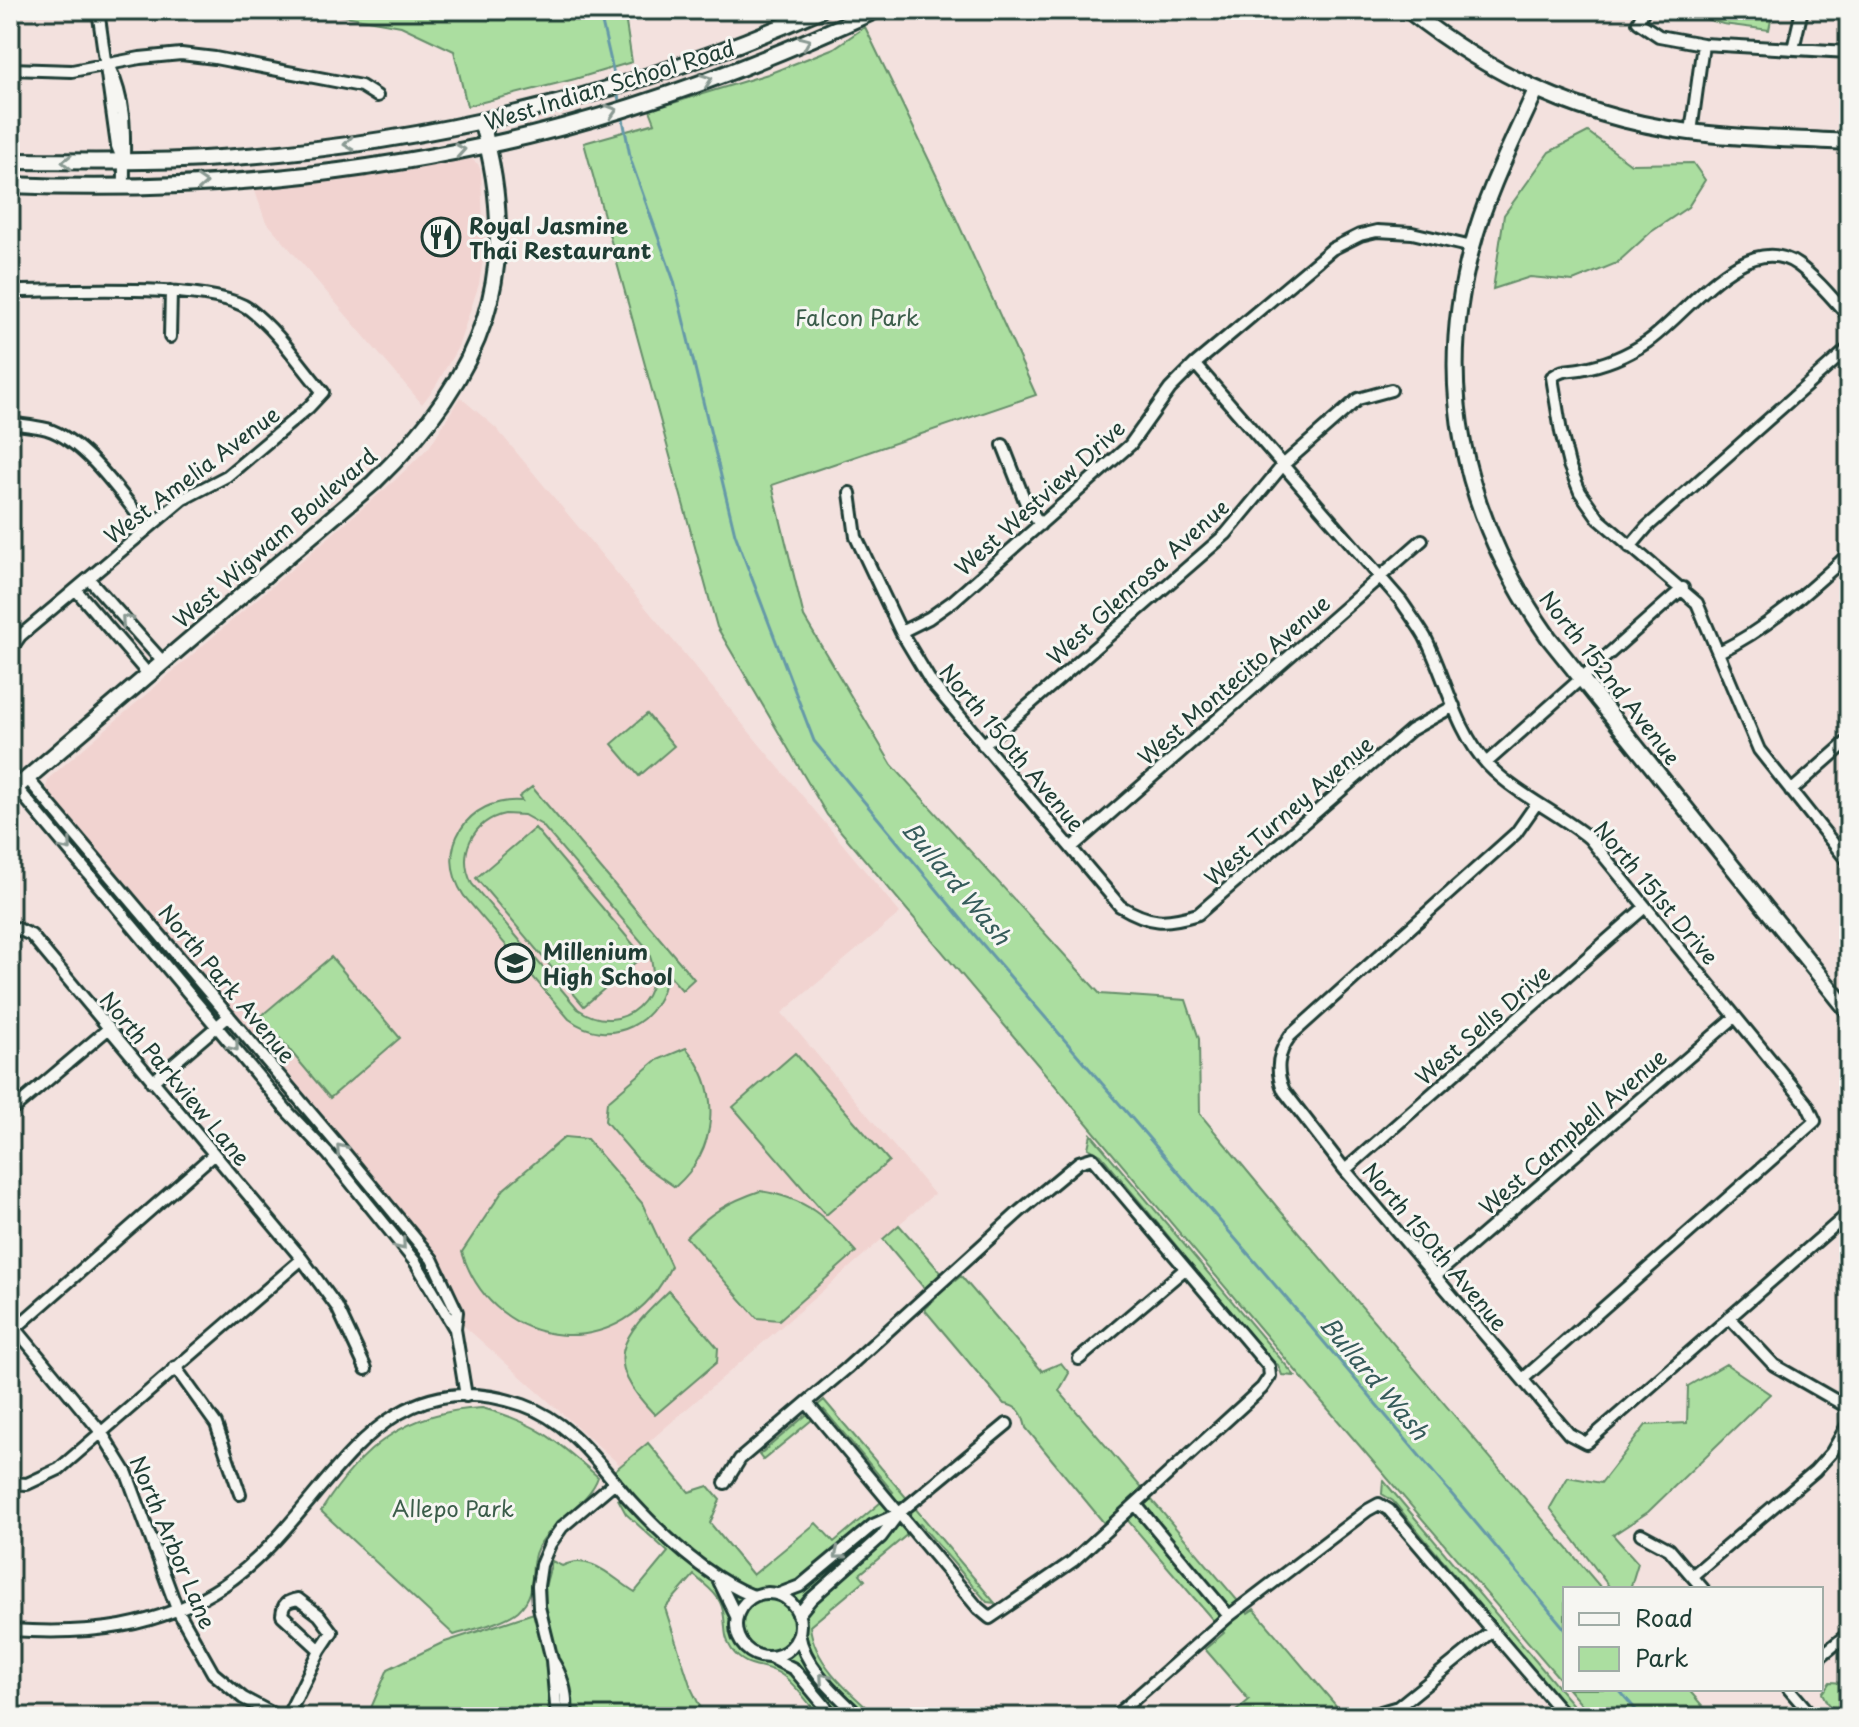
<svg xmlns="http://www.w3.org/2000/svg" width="1859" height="1727" font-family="'Playpen Sans',sans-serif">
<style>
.built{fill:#f1d3d0}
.green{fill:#abdea0;stroke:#658e6a;stroke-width:2;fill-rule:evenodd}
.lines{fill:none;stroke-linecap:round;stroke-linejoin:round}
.stream{stroke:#6599a8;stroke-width:3}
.street-casing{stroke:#1f3d34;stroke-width:16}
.secondary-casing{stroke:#1f3d34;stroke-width:20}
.street{stroke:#f6f6f2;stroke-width:10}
.secondary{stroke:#f6f6f2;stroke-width:14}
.oneway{stroke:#8a9a93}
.labels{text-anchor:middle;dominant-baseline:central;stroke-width:6;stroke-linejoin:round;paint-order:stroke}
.street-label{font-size:22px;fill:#1f3d34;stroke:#f6f6f2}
.poi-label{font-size:22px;font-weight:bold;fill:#1f3d34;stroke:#f6f6f2;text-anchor:start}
.park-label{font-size:22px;fill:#3b5d4a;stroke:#f6f6f2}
.water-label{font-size:24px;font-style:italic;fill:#365c5b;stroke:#f6f6f2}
</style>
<rect width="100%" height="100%" fill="#f3e1de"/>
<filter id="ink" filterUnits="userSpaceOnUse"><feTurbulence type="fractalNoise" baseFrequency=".0125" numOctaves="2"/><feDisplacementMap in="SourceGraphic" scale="16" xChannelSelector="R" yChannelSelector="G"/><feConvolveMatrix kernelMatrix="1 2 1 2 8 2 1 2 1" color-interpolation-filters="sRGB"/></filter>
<g filter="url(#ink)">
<path class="built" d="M467 156 478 164 481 171 484 254 479 284 458 347 435 387 422 404 265 220 254 188 383 173Z
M460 397 496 428 900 913 782 1013 934 1194 621 1466 462 1324 445 1278 45 790 49 778 394 481 430 446Z"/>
<path class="green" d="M311 10H624L632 62 575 79 467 106 454 51 401 26Z
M1677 10H1773L1769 30 1723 24Z
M865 27 940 183 1036 395 772 485 804 617 892 765 1100 994 1186 1000 1199 1039 1200 1114 1277 1207 1602 1589H1565V1685L1334 1416 827 815 717 627 584 143 655 123 650 110 768 74 834 48Z
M1588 132 1631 164 1693 163 1705 180 1688 207 1651 232 1617 263 1573 281 1530 277 1493 289 1504 215 1549 152Z
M647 714 674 746 639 776 612 744Z
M532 787 694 979 682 990 666 972C663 1023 610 1050 569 1019L464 896C433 850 467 796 522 801L519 797ZM505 814 524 815 542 825 646 947C671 994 622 1040 578 1009L472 884C457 854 472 821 505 814Z
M535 828 643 956 584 1006 476 878Z
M331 957 400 1038 330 1098 261 1016Z
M686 1048C723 1091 717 1150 675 1187L642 1164 605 1121 607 1102 655 1061Z
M795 1053 889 1161 826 1215 733 1107Z
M1091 1134 1295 1376 1282 1375 1278 1365 1271 1360 1101 1155 1088 1148Z
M565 1137 587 1139 642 1203 671 1266C626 1365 494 1355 462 1252L504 1189Z
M760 1191C807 1198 826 1217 856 1252L779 1320 757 1318 686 1237C710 1213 728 1202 760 1191Z
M899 1225 951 1284 961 1276 1042 1371 1061 1363 1069 1373 1059 1391 1248 1613 1254 1609 1343 1714 1358 1713 1360 1717H1229L1249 1700 1205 1649 1224 1633 1119 1510 1104 1523 1026 1428C1023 1414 1019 1406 1004 1404L924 1309 934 1300 883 1239Z
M669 1291 718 1348 717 1362 655 1415C601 1360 620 1338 669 1291Z
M1726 1364 1770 1394 1648 1512 1613 1535 1638 1563 1630 1589H1611L1550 1508 1568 1477 1601 1483 1646 1425 1687 1423 1688 1386Z
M824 1400 995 1603 987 1602 920 1524 860 1574 865 1580 810 1626C814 1664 850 1693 877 1717H820C808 1703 796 1685 782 1675 766 1663 746 1670 732 1650 721 1635 728 1618 720 1602 715 1591 702 1583 694 1575L665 1608 691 1688 705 1717H367L388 1669 442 1643 546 1609 545 1587 552 1561 562 1566C591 1552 612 1578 635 1592L668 1552 626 1514 618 1499 630 1489 614 1471 648 1443 689 1492 708 1486 720 1500 710 1523 753 1575 816 1523 834 1542 893 1492 824 1410 763 1460 759 1455Z
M482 1408C536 1422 557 1441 598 1477 590 1502 553 1521 538 1547 526 1569 541 1590 518 1611 505 1622 471 1630 454 1635L321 1511C361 1448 405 1411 482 1408Z
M1383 1480 1583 1717H1573L1393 1501 1382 1494Z
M1830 1682 1844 1683 1849 1688V1717H1841L1827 1703 1822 1693Z
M1568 1689H1688L1712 1717H1592Z"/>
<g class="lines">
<path class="stream" d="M599 10 616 83
M617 90 620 106
M622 114 631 161 674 281 735 534 814 741 972 932 1323 1341 1565 1629
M1618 1689 1642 1717"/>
<defs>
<path id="street" d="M98 10 117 146 124 163
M1644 10 1638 22 1659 36 1703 44 1849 52
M1793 49 1802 10
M10 69 72 71 140 58 181 54 215 58 361 86 377 96
M110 69C129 109 123 144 124 186
M1691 132 1703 44
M10 291C61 291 212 282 249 309 278 331 300 365 323 392L308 408 227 476 183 499 20 636 10 650
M1849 317C1833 299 1817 279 1798 265 1745 227 1686 316 1647 342 1628 355 1603 365 1580 369 1567 371 1563 369 1552 377L1561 432 1569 465 1580 492 1599 519 1697 603 1759 750 1849 863
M170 337 171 291
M1195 364 1401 601C1409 613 1418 625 1425 637 1446 678 1456 731 1488 765 1517 795 1557 812 1589 838L1807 1104 1815 1121 1523 1379
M10 423C22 425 35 426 47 429 86 441 123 497 148 528
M1003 445 1025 501 1040 525
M850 493 856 537 901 632 931 682 1120 906C1150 924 1165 924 1198 914L1411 730 1454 706
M1630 547 1647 527 1849 348
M89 579 163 662
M76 590 148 674
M10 626 20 636
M901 632 929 618 953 601 1130 445 1170 389 1195 364 1332 249 1360 235 1377 231 1412 233 1472 247
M1719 652C1769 628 1808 591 1849 554
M983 745 1226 534 1283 465 1358 399 1391 390
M1486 763 1683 588
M27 778 338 1145 432 1259 457 1312 455 1329 466 1396
M16 787 288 1112 328 1154 416 1263 455 1329
M1791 791 1849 740
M1537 803 1516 833 1290 1036C1277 1054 1275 1071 1284 1091L1345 1170 1569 1434 1586 1443 1849 1213
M1071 848 1422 540
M10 932 16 928 31 935 302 1259 337 1307 366 1369
M152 1082 229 1016
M10 1112 108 1029
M1345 1170 1645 907
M1435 1276 1735 1017
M1729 1317 1774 1365 1849 1408
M16 1329 101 1432 127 1474 177 1609 213 1673 243 1698 279 1717
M10 1333 213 1155
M1079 1359 1185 1269
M175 1367 216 1424 240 1494
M10 1483 27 1484 59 1469 302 1259
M725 1483 740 1459 847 1368 1020 1211 1079 1162 1092 1158 1269 1367 1270 1376 1262 1388 1073 1561 990 1618 978 1608 807 1403
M1136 1505 1229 1616
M1641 1534 1669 1549 1703 1589
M1692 1576 1815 1471 1832 1452 1849 1422
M719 1581 736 1616
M736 1625a32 32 0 1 1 64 0a32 32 0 1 1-64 0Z
M779 1594 800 1586 873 1525 898 1514
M798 1615 811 1599 881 1537 899 1513 1007 1424
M10 1630C88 1635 157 1629 224 1585 327 1517 368 1352 523 1405 572 1422 598 1464 630 1500 663 1536 708 1578 753 1596
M799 1633C804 1667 836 1694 860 1717
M1821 1656 1849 1633
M772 1658 794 1669 834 1717
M552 1660C563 1677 568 1696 566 1717
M1789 1689 1813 1717
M1381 1712 1398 1707 1492 1631
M287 1717 320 1650 332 1632 319 1615 298 1599C286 1601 283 1604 282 1615L320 1650
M557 1717 552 1660 539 1607 538 1586 541 1565 550 1544 562 1527 615 1482
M1114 1717 1229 1616 1368 1510 1379 1504 1389 1510 1566 1717"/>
<path id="secondary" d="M1408 10C1490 75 1585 119 1690 132 1743 139 1796 139 1849 142
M1536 90C1513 141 1486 193 1472 247 1433 389 1466 520 1549 638L1849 1012
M10 161C75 161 139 163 204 159 416 147 626 97 820 10
M10 185C170 192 331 179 488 145 622 117 753 67 877 10
M10 793 373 483C483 377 525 271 481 121"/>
</defs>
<use href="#street" class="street-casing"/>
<use href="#secondary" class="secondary-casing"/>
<use href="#street" class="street"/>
<use href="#secondary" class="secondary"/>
</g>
<defs><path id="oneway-chevron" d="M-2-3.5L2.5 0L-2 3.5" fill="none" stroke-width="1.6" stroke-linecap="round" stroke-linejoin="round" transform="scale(2)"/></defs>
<g class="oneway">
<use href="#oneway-chevron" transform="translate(805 42) rotate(-23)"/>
<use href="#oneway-chevron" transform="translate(707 80) rotate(-20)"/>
<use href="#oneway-chevron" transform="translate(612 111) rotate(-17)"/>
<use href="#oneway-chevron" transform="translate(349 144) rotate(172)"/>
<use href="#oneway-chevron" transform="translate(460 150) rotate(-10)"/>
<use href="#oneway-chevron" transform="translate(67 162) rotate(-179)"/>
<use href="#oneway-chevron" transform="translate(202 183) rotate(-4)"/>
<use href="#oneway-chevron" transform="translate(126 620) rotate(-131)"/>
<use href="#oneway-chevron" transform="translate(67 846) rotate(50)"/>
<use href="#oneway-chevron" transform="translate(234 1046) rotate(51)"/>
<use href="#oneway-chevron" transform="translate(341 1149) rotate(-130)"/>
<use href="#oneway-chevron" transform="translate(401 1245) rotate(50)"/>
<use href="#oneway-chevron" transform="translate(839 1554) rotate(140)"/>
<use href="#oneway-chevron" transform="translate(824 1678) rotate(-131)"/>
</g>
</g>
<defs>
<symbol id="restaurant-ring" viewBox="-11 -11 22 22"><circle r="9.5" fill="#f6f6f2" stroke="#1f3d34" stroke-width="1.5"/><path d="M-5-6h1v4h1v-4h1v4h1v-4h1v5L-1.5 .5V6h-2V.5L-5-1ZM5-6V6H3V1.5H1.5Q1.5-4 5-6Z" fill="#1f3d34"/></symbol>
<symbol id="school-ring" viewBox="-11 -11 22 22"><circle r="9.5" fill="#f6f6f2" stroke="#1f3d34" stroke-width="1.5"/><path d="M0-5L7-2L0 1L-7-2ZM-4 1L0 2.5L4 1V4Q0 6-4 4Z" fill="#1f3d34"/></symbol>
</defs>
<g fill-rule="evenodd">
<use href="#restaurant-ring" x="419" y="215" width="44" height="44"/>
<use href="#school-ring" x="493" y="941" width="44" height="44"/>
</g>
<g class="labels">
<g class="street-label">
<text transform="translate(609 84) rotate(-17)">West Indian School Road</text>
<text transform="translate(191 474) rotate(-37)">West Amelia Avenue</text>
<text transform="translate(1039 497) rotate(-42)">West Westview Drive</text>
<text transform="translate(274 537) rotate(-41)">West Wigwam Boulevard</text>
<text transform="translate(1137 581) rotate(-42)">West Glenrosa Avenue</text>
<text transform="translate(1611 677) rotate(52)">North 152nd Avenue</text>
<text transform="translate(1233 679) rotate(-41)">West Montecito Avenue</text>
<text transform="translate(1013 747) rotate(50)">North 150th Avenue</text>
<text transform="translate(1288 810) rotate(-41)">West Turney Avenue</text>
<text transform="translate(1657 892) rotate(50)">North 151st Drive</text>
<text transform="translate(228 983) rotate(50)">North Park Avenue</text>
<text transform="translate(1482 1024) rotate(-41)">West Sells Drive</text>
<text transform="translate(176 1078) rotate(50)">North Parkview Lane</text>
<text transform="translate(1572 1131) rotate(-41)">West Campbell Avenue</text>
<text transform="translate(1436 1246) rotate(50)">North 150th Avenue</text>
<text transform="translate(174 1542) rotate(67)">North Arbor Lane</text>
</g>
<g class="poi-label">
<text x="469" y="224">Royal Jasmine<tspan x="469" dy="25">Thai Restaurant</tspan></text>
<text x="543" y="950">Millenium<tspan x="543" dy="25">High School</tspan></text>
</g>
<g class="park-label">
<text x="857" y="316">Falcon Park</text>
<text x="453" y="1507">Allepo Park</text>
</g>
<g class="water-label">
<text transform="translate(957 882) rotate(50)">Bullard Wash</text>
<text transform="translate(1375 1377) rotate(50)">Bullard Wash</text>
</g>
</g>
<rect width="1859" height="1727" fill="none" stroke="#f6f6f2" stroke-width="40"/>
<rect x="20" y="20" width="1819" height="1687" fill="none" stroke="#1f3d34" stroke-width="3" filter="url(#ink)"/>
<rect x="1563" y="1587" width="260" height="104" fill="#f6f6f2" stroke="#a0aca6" stroke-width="2"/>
<rect x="1579" y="1613" width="40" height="12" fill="#f6f6f2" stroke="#a0aca6" stroke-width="2"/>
<text x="1635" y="1627" font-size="24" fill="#1f3d34">Road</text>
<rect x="1579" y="1647" width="40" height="24" fill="#abdea0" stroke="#a0aca6" stroke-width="2"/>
<text x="1635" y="1667" font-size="24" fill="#1f3d34">Park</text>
</svg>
